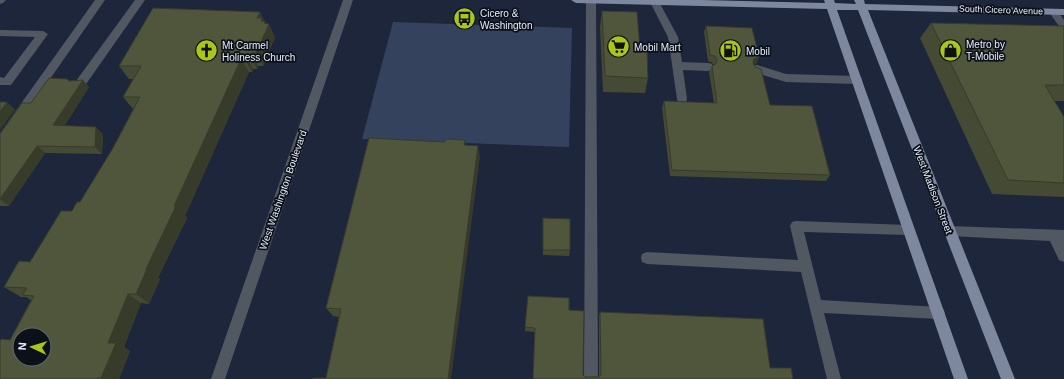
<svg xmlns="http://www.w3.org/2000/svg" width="1064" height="379" font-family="Helvetica,sans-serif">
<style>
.green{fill:#35425d}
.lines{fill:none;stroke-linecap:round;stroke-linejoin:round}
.minor{fill:#525862;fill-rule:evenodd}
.major{fill:#7d879d;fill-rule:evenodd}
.wall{fill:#444a34}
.shaded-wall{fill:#373c2a}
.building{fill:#4f563c;stroke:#373c2a;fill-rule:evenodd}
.labels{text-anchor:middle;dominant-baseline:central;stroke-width:3.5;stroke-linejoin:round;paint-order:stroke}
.far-street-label{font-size:9px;fill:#e7eefc;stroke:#0b1019}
.poi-label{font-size:10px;fill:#e7eefc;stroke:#0b1019;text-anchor:start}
.street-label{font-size:10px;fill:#e7eefc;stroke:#0b1019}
</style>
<rect width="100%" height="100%" fill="#1d263b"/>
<path class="green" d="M393 22 572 28 569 147 362 139Z"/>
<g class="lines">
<path class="minor" d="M0 0H6L3 3 0 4Z
M95 0H105L4 145 0 146V133Z
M135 0H145L84 87H76L75 84 76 81Z
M343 0H353L225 379H211Z
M586 0H596L598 379H584Z
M652 0H658L678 37 682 62 708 63 712 64 713 67 712 70 708 71 683 70 687 99 686 102H678L677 99 668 37 650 2Z
M1054 9 1057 10 1064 20V30L1061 29 1049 12Z
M0 30 43 31 48 34 11 85H0V77L4 78 35 37 0 36Z
M757 65 786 74 857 76 861 77 862 80 861 83 857 84 786 82 753 72 752 69 753 66Z
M796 221 909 225 913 226 915 230 913 234 909 235 804 232 821 300 938 307 943 308 945 313 943 318 938 319 824 313 841 379H827L801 272 647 264 642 262 641 258 642 254 647 252 798 260 790 226 792 222Z
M950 226 1064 230V262L1059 260 1050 241 950 236 946 235 944 231 946 227Z"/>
<path class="major" d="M571 0H702L825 3 824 0H834L835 3 856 4 854 0H864L865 4 1064 9V15L868 10 1015 379H1001L858 10H837L968 379H954L827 9 576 3Z"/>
</g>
<path class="wall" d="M602 11 640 50 648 78 645 93 603 92 600 27Z
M264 21 275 37 263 66H258L257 69H253L252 72H249L185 216 187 218 158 278 160 279 149 304 141 303 124 347 130 351 119 379H0L10 340 31 300 26 297H21L4 287 30 262 80 202 113 148 133 109 123 97 133 79H129L119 66Z
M931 23 1064 26V101H1054L1064 117V197L992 194 920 38Z
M706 26 759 57 756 64H754L770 105 830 175 826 181 670 176 662 108 664 101 714 103 709 72 712 66 714 65 712 63 708 61 704 32Z
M69 81 89 87 65 125 103 134 102 154 45 153 9 206H0V134L31 103Z
M444 142 466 145 480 157 326 378 339 317 333 316 326 308Z
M543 218 570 250 569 256 543 255Z
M569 310 583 375 585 377 599 376V316L600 312 770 368 793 379H533L535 332 525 331V327Z"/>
<path class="shaded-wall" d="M260 12 265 22V21L267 26 269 24 275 37 263 66 256 53 257 18Z
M251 53 258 66 257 69 250 56Z
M246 56 253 69 252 72 245 59Z
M759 57 756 64 752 66 754 59Z
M241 59 249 72 185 216 187 218 158 278 160 279 149 304 136 294 146 269Z
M83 80 89 87 61 132 53 125Z
M7 102 15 110 0 130V112Z
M96 127 103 134 102 154 95 147Z
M37 146 45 153 9 206 0 199Z
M478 146 480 157 451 379H448Z
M128 294 141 303 124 347 130 351 119 379H103L101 378 108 343Z"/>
<path class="building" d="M153 8 260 12 257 18H262L261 21H265L264 23 269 24 256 53H251L250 56H246L245 59H241L174 206H176L146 269H147L136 294H128L108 343H116L101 378H97V379H0V341L1 339 10 340 34 296 22 295 27 288 4 287 19 261 30 262 61 211H72L77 202H80L113 148 140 97H123L141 66H119ZM20 335H44V359H20Z
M602 11 637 12 640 50 647 51 648 78 605 76Z
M931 23 1064 26V85H1045L1064 117V183L1008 180Z
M706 26 752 28 759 57 754 59 753 63 755 67 761 69 770 105 812 106 830 175 672 170 664 101 717 103 712 66 716 64 717 60 715 56 710 55Z
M49 78 67 79 69 81 83 80 53 125 96 127 95 147 37 146 0 199V134L22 103H31Z
M0 102H7L0 112Z
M369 138 444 142 447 139 465 140 464 145 478 146 448 379H313V378H326L341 309 326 308Z
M543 218 570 219V250H543Z
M528 296 569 298V310L584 311 583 375 585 377H599L601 375 600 312 763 319 770 368H791L793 379H533L535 328 525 327Z"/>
<defs>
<symbol id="bus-disc" viewBox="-11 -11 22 22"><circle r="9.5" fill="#aac717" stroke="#0b1019"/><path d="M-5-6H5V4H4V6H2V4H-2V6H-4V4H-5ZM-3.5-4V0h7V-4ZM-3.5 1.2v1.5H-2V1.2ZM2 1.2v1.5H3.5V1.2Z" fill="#111"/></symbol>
<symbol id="supermarket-disc" viewBox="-11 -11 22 22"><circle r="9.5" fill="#aac717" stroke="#0b1019"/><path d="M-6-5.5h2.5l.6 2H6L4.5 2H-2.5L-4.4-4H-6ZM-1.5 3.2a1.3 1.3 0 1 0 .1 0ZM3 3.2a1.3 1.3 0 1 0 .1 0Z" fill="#111"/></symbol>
<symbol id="shop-disc" viewBox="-11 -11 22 22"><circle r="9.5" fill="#aac717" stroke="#0b1019"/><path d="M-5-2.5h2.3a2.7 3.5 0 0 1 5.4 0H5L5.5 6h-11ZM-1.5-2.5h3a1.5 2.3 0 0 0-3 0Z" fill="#111"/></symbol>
<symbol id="church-disc" viewBox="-11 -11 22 22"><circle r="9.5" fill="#aac717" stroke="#0b1019"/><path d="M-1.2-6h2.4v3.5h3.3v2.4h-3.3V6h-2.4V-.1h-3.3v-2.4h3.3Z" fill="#111"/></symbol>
<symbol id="fuel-disc" viewBox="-11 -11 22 22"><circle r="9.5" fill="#aac717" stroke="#0b1019"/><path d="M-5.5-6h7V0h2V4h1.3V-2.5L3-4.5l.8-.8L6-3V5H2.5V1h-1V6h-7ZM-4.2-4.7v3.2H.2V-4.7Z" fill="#111"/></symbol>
</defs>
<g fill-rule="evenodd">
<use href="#bus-disc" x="452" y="6" width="25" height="25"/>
<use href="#supermarket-disc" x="606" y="34" width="25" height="25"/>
<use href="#shop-disc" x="938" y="38" width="25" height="25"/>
<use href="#church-disc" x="194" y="38" width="25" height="25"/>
<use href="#fuel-disc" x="718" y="38" width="25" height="25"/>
</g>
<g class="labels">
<g class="far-street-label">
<text transform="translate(1001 10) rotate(2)">South Cicero Avenue</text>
</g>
<g class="poi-label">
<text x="480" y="13">Cicero &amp;<tspan x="480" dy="12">Washington</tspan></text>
<text x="966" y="44">Metro by<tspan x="966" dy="12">T-Mobile</tspan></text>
<text x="222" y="45">Mt Carmel<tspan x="222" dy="12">Holiness Church</tspan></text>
<text x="634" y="47">Mobil Mart</text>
<text x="746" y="51">Mobil</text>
</g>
<g class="street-label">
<text transform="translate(283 190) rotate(-71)">West Washington Boulevard</text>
<text transform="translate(933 190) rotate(69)">West Madison Street</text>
</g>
</g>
<g transform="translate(32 347) rotate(274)"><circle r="19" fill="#0b1019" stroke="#636974"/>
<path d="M0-3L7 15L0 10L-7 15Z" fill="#aac717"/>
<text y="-6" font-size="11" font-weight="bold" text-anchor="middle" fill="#e7eefc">N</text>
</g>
</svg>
